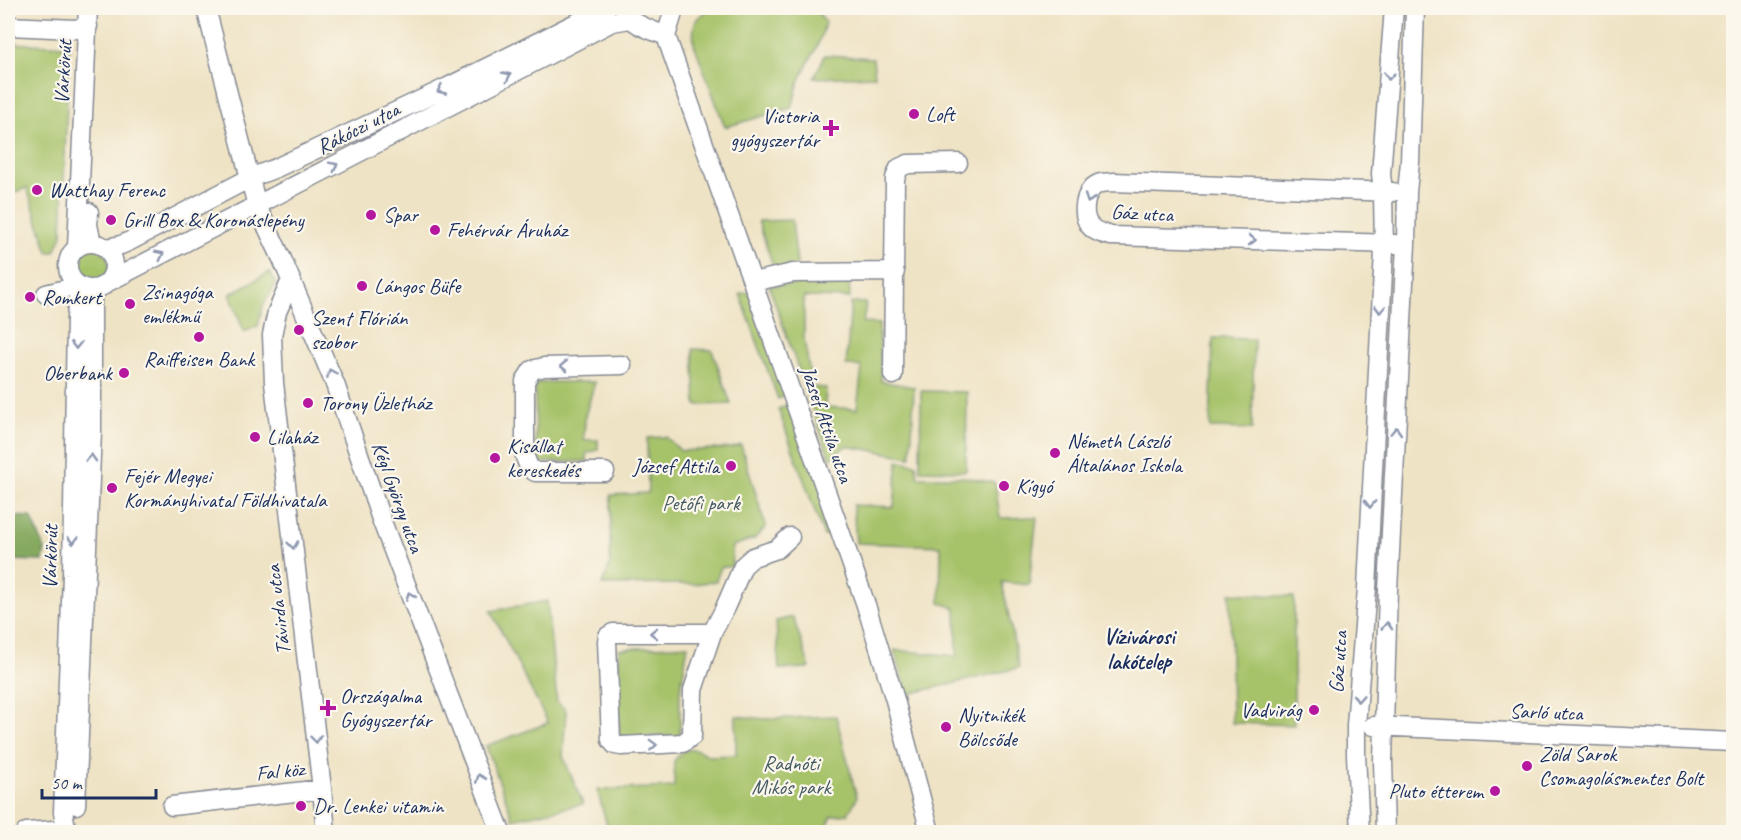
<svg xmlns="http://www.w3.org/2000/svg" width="1741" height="840" font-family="Caveat,sans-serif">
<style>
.green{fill:#a7c36a;stroke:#617964;stroke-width:1.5}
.forest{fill:#85a95e;stroke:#506c5e;stroke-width:1.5}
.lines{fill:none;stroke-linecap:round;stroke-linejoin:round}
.minor-casing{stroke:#858992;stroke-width:21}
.minor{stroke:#fff;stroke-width:18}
.oneway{stroke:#8d97ae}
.poi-dot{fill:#b5179e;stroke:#fbf7ec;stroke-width:2}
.labels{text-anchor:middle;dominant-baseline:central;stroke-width:4.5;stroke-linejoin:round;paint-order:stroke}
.street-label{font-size:21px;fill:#1b2f5e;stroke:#fbf7ec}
.poi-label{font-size:21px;fill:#1b2f5e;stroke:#fbf7ec;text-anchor:start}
.park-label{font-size:21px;fill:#455b62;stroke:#fbf7ec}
.neighbourhood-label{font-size:22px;font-weight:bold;fill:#1b2f5e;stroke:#fbf7ec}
</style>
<rect width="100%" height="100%" fill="#fbf7ec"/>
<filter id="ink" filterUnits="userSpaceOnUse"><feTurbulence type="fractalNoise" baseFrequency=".0167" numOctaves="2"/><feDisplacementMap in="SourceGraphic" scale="12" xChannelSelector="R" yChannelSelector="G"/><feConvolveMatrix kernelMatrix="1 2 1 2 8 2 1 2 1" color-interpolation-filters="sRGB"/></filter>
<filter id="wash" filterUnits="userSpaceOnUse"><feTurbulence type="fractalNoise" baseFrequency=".008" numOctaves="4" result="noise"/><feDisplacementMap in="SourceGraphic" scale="24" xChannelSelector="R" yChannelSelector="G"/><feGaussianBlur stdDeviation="1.35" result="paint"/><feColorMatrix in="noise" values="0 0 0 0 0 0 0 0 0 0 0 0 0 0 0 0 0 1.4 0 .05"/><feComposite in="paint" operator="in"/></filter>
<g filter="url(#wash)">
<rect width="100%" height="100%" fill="#efe3c5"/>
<path class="green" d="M714 8H802L807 11 818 12 825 22C821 46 806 63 798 85 795 94 796 98 791 108L725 127 694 44C692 23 694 16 714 8Z
M8 43 69 46 62 235 55 252H48L27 188 8 194Z
M825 55 873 58 875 76 814 78Z
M792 220 797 265 774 269 758 221Z
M71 266a19 19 0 1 1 38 0a19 19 0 1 1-38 0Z
M270 272 276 284 263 306 258 326 244 332 230 294Z
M849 281 850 298 804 297V338L812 387 826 388 825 407 857 409 862 367 846 365 851 303H866L863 323 879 324 881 381 914 387 911 457 846 446 830 459 769 286Z
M752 292 788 394 778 399 740 294Z
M1213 338 1254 339 1252 429 1210 428Z
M693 349 712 350 731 404 696 405Z
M559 382H595L585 416 584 440H598V450L587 453V461L536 463 535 383Z
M921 391 967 392 966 471 920 470Z
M792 404 837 532 824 536 778 409Z
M666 437 681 451 732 448 741 445 766 527 754 539 732 546V567H721L716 581 695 584 602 585 610 564 611 495 648 493 647 438Z
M898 461 916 464 918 477H964L995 483 1000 518 1037 517 1029 585 1002 582 1019 668 908 694 894 650 957 656 956 608 940 603 941 546 856 543 853 505 894 507Z
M1230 593 1294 597V725L1232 723Z
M547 601 557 702 566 710 563 756 583 804 513 819 486 746 548 723 491 611Z
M793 617 810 668 779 669 776 621Z
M688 645 680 692V736L619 737V649Z
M736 716 766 719 836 716 857 798 848 814 832 816 824 832H609L597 790 674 787V761L683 751 693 749 700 751 709 756 736 755Z"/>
<path class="forest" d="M8 516 31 517 45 549 43 561 8 560Z"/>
</g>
<g filter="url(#ink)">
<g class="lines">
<defs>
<path id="minor" d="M206 8 257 206 282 259 335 384 381 519 501 832
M624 9C632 26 650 29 666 36
M674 10 666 36 866 605 895 700 930 832
M8 26 75 29 88 26
M1393 192 1113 182C1108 183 1102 182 1098 184 1084 190 1081 215 1090 226 1095 232 1103 234 1111 236L1395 244
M89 212 88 225 92 243
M68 266a23 23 0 1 1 46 0a23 23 0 1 1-46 0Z
M77 247 88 8
M106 248 121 245 130 241 250 178 276 168 448 87 606 8
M291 280 277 312 272 335 274 383 322 789 326 832
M108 282 612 22 630 19
M753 282 793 273 895 272
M46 294 62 290
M893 375 895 178 899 168 908 164 958 163
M605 472H535L529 467 525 457V381L532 370 544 367 622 365
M712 633H613L608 636 607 641 611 740 615 745 621 746 683 743 692 736 693 690 712 633 724 610 743 566 753 557 777 549 790 537
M1373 726 1734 742
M76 805 92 432V290
M172 806 322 789
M26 832 67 829
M67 832 63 812 72 574 76 318 79 286
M1360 832 1356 755V725L1367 588 1384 251 1383 191 1381 174 1394 8
M1385 832 1383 761 1388 590 1406 244 1407 192 1410 162 1415 8"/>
</defs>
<use href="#minor" class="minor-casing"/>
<use href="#minor" class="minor"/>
</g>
<defs><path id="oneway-chevron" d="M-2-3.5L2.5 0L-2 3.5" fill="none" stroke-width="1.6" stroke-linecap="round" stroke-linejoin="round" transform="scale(1.5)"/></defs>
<g class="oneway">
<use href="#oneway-chevron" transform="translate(507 76) rotate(-27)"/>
<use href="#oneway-chevron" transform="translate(1389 76) rotate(95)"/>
<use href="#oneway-chevron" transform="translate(441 90) rotate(155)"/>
<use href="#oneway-chevron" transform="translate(334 166) rotate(-27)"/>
<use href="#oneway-chevron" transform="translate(1089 199) rotate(109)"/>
<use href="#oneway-chevron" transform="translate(1252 240) rotate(1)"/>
<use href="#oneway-chevron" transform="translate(160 255) rotate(-27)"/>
<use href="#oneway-chevron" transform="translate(1380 309) rotate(93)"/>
<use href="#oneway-chevron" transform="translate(76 345) rotate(91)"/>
<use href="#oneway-chevron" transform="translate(564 366) rotate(179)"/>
<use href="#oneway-chevron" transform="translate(331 373) rotate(-113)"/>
<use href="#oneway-chevron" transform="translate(1396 431) rotate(-87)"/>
<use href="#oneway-chevron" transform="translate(91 458) rotate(-87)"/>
<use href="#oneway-chevron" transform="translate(1370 504) rotate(92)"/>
<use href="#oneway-chevron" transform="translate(73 540) rotate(91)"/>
<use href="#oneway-chevron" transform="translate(293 545) rotate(83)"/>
<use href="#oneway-chevron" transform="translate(410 596) rotate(-111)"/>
<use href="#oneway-chevron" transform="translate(1387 626) rotate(-88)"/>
<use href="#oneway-chevron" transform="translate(654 633) rotate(180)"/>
<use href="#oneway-chevron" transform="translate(1358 698) rotate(94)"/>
<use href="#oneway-chevron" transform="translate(316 739) rotate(83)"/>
<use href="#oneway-chevron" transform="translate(653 745) rotate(-2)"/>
<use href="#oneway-chevron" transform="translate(480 778) rotate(-111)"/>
</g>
</g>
<g class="poi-dot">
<circle cx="914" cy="114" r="6"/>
<path d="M828 119h6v6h6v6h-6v6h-6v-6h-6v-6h6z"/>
<circle cx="37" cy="190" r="6"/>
<circle cx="371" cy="215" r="6"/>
<circle cx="111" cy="220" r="6"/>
<circle cx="435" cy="230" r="6"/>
<circle cx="362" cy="286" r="6"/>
<circle cx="30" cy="297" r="6"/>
<circle cx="130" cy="304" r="6"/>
<circle cx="299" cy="330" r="6"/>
<circle cx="199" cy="337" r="6"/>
<circle cx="124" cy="373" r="6"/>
<circle cx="308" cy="403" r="6"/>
<circle cx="255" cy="437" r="6"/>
<circle cx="1055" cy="453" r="6"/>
<circle cx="495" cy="458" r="6"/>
<circle cx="731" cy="466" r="6"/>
<circle cx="1004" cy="486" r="6"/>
<circle cx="112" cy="488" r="6"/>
<path d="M325 699h6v6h6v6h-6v6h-6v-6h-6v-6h6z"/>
<circle cx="1314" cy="710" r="6"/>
<circle cx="946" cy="727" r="6"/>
<circle cx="1527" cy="766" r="6"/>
<circle cx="1495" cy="791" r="6"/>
<circle cx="301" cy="806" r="6"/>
</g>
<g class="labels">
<g class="street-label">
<text transform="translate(63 72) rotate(-87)">Várkörút</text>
<text transform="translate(358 128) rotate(-27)">Rákóczi utca</text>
<text transform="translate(1142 213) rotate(3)">Gáz utca</text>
<text transform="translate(827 424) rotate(71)">József Attila utca</text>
<text transform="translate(398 497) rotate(70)">Kégl György utca</text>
<text transform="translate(50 557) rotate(-89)">Várkörút</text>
<text transform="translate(278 610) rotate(-97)">Távirda utca</text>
<text transform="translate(1338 662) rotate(-86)">Gáz utca</text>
<text transform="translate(1546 712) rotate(2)">Sarló utca</text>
<text transform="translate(280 771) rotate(-6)">Fal köz</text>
</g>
<g class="poi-label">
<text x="926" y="114">Loft</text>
<text x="819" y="116" text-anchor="end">Victoria<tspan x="819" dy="24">gyógyszertár</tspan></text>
<text x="49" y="190">Watthay Ferenc</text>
<text x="383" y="215">Spar</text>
<text x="123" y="220">Grill Box &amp; Koronáslepény</text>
<text x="447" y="230">Fehérvár Áruház</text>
<text x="374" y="286">Lángos Büfe</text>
<text x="142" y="292">Zsinagóga<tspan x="142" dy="24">emlékmű</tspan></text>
<text x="42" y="297">Romkert</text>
<text x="311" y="318">Szent Flórián<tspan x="311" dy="24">szobor</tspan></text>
<text x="199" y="359" text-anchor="middle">Raiffeisen Bank</text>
<text x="112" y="373" text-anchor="end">Oberbank</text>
<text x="320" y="403">Torony Üzletház</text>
<text x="267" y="437">Lilaház</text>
<text x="1067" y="441">Németh László<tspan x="1067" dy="24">Általános Iskola</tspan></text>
<text x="507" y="446">Kisállat<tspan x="507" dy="24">kereskedés</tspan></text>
<text x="719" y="466" text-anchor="end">József Attila</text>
<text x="124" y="476">Fejér Megyei<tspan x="124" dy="24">Kormányhivatal Földhivatala</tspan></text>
<text x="1016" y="486">Kígyó</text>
<text x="340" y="696">Országalma<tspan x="340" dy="24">Gyógyszertár</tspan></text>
<text x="1302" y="710" text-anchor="end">Vadvirág</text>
<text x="958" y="715">Nyitnikék<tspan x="958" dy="24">Bölcsőde</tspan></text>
<text x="1539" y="754">Zöld Sarok<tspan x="1539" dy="24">Csomagolásmentes Bolt</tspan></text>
<text x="1483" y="791" text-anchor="end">Pluto étterem</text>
<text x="313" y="806">Dr. Lenkei vitamin</text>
</g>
<g class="park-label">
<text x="701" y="503">Petőfi park</text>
<text x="791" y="763">Radnóti<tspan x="791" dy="24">Mikós park</tspan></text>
</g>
<g class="neighbourhood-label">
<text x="1139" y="637">Vízivárosi<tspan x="1139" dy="25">lakótelep</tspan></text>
</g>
</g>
<rect width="1741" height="840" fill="none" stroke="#fbf7ec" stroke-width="30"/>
<path d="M42 789v9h114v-9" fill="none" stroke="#1b2f5e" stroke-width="3"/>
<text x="51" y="789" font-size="18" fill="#1b2f5e" stroke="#fbf7ec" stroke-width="4.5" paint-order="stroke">50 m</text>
</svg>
